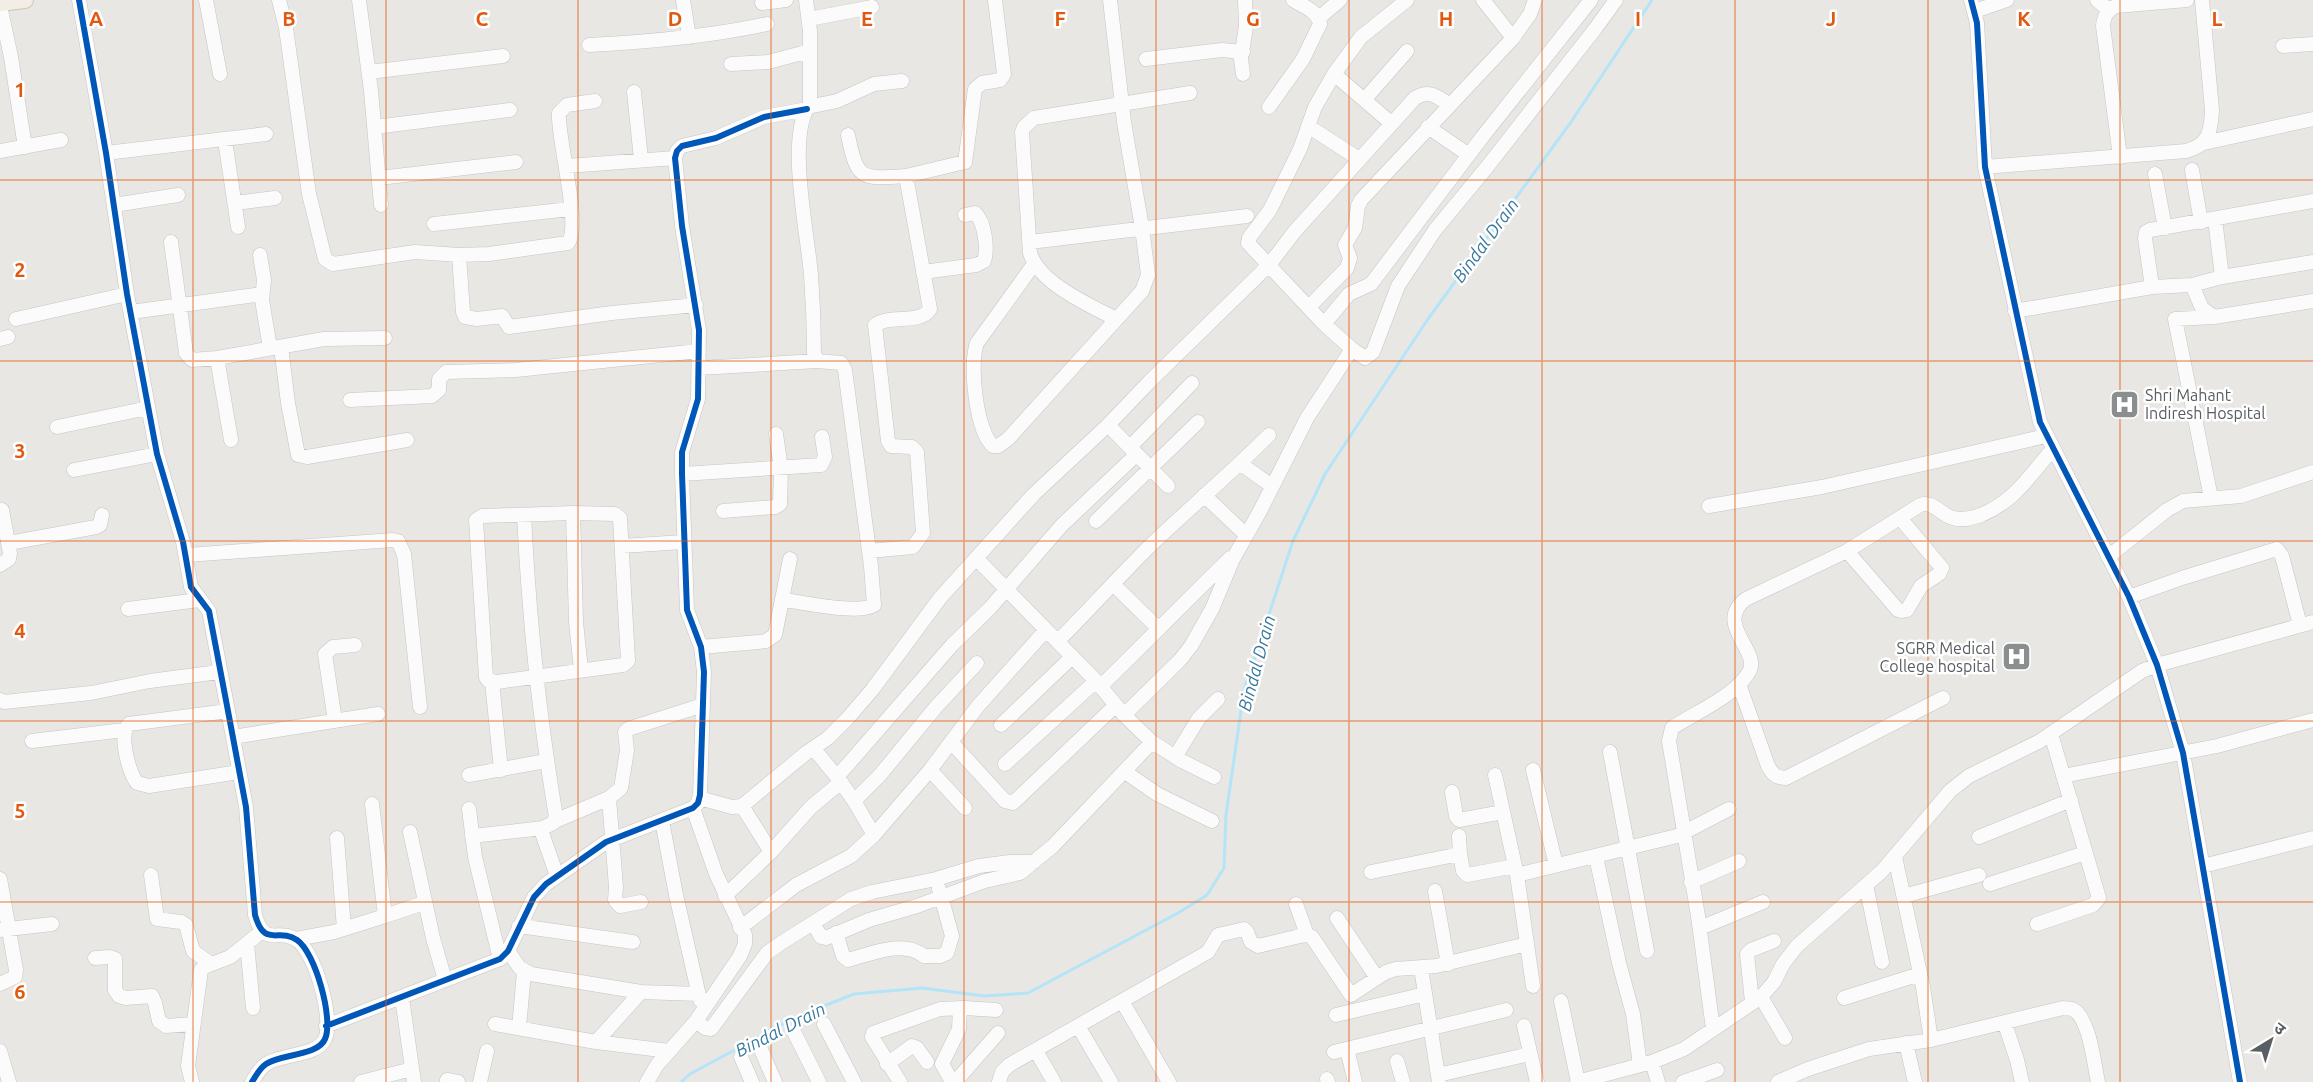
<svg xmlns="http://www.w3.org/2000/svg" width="2313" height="1082" font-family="Ubuntu,'Noto Sans Devanagari',sans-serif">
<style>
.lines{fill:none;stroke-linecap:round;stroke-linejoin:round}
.stream{stroke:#b4e4f7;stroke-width:3}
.minor-casing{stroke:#c4c5c4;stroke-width:15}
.major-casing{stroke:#d2c4b0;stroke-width:18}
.minor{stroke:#fcfbfb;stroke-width:14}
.major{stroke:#f2eee6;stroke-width:16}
.cycleway-casing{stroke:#fff;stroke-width:10}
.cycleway{stroke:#0057b8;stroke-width:6}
.grid{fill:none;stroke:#e15910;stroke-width:1.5;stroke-opacity:0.55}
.labels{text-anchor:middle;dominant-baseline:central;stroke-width:5;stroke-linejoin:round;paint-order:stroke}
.poi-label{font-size:16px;fill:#595e62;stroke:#fff;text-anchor:start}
.water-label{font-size:18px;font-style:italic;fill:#37799f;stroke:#fff}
.grid-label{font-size:20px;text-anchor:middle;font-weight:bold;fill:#e15910;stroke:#fff;stroke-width:5;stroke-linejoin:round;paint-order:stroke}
</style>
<rect width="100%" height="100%" fill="#e9e7e3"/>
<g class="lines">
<path class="stream" d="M681 1082 690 1074 794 1018 854 994 922 988 984 996 1028 993 1178 913 1207 895 1224 868 1226 815 1244 690 1293 541 1325 474 1428 319 1571 122 1652 0"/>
<defs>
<path id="minor" d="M79 0 106 153 127 294 157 454 183 542 191 587 209 611 228 711 246 807 255 915C265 949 278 927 297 940 315 952 334 1019 325 1039 318 1056 280 1054 266 1064 260 1068 256 1075 252 1082
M206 0 220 74
M279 0 286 28 309 194 325 259 333 264 415 252 459 255 489 254 568 243C582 226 557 138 559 113L567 105 595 101
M359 0 371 91 381 205
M683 0 689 37
M806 0 810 31V106
M1483 0 1513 38
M1971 0 1977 23 1985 167 2040 422 2129 597 2157 665 2183 753 2240 1082
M2097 0 2109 10
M762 3 786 0
M0 6 11 57 25 147
M1975 11 2007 0
M1319 18 1340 0
M809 19 872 7
M589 45C648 42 708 37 767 24
M2283 46 2313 44
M1146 59 1222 50 1243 52
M731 64 768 62 810 51
M369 72 503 56
M1243 74 1241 59 1246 26 1245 0
M1334 74 1391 123
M634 92 641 159
M1365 99 1407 51
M1269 107 1303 59 1320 24C1318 11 1303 6 1293 0
M1308 126 1359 159
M375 127 510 110
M1428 127 1469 155
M848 135C857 181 862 179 906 176
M225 140 238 227
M2204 143 2313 119
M0 151 61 140
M106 153 266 134
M2120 157 2103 26C2104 15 2107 11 2116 6L2187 0
M567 166 675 158
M1985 167 2186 151C2209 145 2211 131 2212 110L2202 0
M2192 170 2201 222
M2155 174 2165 228
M379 178 516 162
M235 203 275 198
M114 205 178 195
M2215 219 2222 277
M434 224 570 209
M171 242 186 353 192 360 217 358 324 339 385 338
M1030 242 1247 216
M260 255 264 280 262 300 270 348
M459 255 463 312 465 317 477 319 502 316 509 327 612 313 696 305
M1034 264 977 343C969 364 976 431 993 446H998L1008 439 1142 291 1148 275 1142 228 1124 122 1110 0
M923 272 976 265 984 261C988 249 985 222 975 213L965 215
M2192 285 2202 308 2214 317 2313 301
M2152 287 2145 238 2146 232 2150 230 2313 201
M1309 307 1347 268 1350 258 1345 245 1355 228 1358 206 1361 200 1513 38 1530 14 1535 0
M2015 311 2152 287 2192 285 2222 277 2313 262
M131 312 262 294
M16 319 127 294
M1116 319C1089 305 1039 283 1030 253L1022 132 1024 127 1034 118 1190 93
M1324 324 1349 294 1371 284 1483 136 1591 0
M0 339 8 337
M281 347 288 403 298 455 307 457 407 440
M1352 349 1365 358 1373 352 1398 286 1435 230 1487 167 1595 29 1616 0
M217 358 231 440
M699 368 817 361
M350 400 432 396 439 390V379L446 372 516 370 699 351
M1108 425 1168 486
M57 427 148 408
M1131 446 1192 383
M1241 464 1272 486
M74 470 157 454
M682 474 821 465 825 457 822 437
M1204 495 1246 535
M2211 498 2175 319 2214 317
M1709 506 1822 487 2046 436
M723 511 775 507 780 504 781 469 776 434
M573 513 615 514 620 518 628 661 623 665 497 682 488 680 486 677 476 520 482 516Z
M573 513 576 622 581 670
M524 515C529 617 539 717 556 817L553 823 543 828 542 833 557 876
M1096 521 1198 422
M9 543 96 527 100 525 102 515
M622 546 683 542
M869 551 913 547 923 533 917 452 912 447 891 446 888 441 875 325C890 314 920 325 930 309L906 176 965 162 975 89 982 83 1000 80 1004 74 995 0
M1847 551 1898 610 1902 611 1907 610 1921 586 1939 574 1942 568 1900 518
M187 555 393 540 398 541 404 554 420 707
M2108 557 2167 510 2183 501 2241 496 2313 472
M977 559 1096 681 1124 715 1152 742 1182 761 1214 777
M0 565 9 559 10 553 2 510
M1114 585 1159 629
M2129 597 2182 578 2277 549 2282 556 2300 625
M783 600C804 602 857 615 874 605L871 566 845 370 841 363 817 361 814 353C814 327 813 301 811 275 808 236 787 140 808 107L837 101 874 84 902 81
M128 609 199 600
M1058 641C1090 609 1121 574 1154 542 1192 506 1232 472 1269 435
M701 647 758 642 766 641 775 635 790 559
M492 682 501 770
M1739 684 1768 766C1773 775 1777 778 1786 778L1943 698
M1101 686 1230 558
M0 700 4 702 91 693 150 681 219 672
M228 711 129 724C118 734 129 772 137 783L149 786 239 772
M1124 715 1180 660 1191 646 1212 609 1233 559 1260 511 1307 418 1352 349 1324 324 1248 243 1249 238 1270 210 1300 149 1315 107 1334 74 1361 37 1407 0
M335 721 325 654 333 647 355 645
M1001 725 1072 657
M233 737 378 714
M32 741 124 730
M951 742 1005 801 1013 803 1116 705
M814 749 837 777
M1610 752 1647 951
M1175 757 1199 718 1218 699
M1005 764 1096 681
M930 770 965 808
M1533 770 1556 865
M1125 772 1157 794 1212 821
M469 775 546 761
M1495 775 1515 866
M2063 776 2217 746 2313 720
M841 782 854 801 874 835
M1452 792 1456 816 1459 820 1503 812
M609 798 616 887 615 900 620 906 641 902
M699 798 732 807 742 806 806 753 828 738 847 719 872 690 940 598 1034 494 1108 425 1150 381 1269 265 1295 231 1415 98C1430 89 1437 97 1450 105
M854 801 880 775 936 707 977 663
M742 806 771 852 811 807 841 782 837 777 952 645 990 608 1062 525 1137 454
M469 809 475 857 500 959
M555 821 609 798 621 788 627 750 625 732 628 729 703 705
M662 821 676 895 700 1000
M410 832 433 938 445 980
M472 836 543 828
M1459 836 1460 854
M1979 837 2071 800
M337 838 344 929
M1596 857 1619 963 1633 1014 1640 1065
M1895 857 1923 987 1931 1040
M2203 866 2313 838
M1371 872 1460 854 1463 871 1467 875 1515 866 1517 875 1677 836 1729 809
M151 875 157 919 181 922 186 925 193 951 211 964
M0 879 16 970 15 977 0 984
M1691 882 1739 861
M1990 884 2085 853
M1866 885 1882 962
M1435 891 1448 964
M725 896 771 852
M1904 896 1979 875
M1296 904 1307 935
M385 916 424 903
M1337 918 1377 978
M813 923 821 937 826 938 869 920 917 906 985 881 1020 873 1053 846 1152 742
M2037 924 2093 905 2099 898 2051 734
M519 926 633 942
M740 928 796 885 851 856 874 835 930 770 978 706 1046 630
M1700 928 1763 902
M0 930 52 924
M836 933 843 956 848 960C871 954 903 939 924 956H940L947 953 952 936 939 889
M296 939 334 932 385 916 372 804
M247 943 253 1008
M1527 944 1533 986
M508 951 520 968 531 974 641 992 699 994
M95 958 110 957 115 959V990L119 996 126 998 152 996 155 1003 159 1021 166 1026 193 1024
M1421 968 1439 1082
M1761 997 1785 1038
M402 998 414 1082
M1844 998 1920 974
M1122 1001 1169 1082
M1561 1001 1578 1082
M1752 1002 1747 954 1751 950 1774 941
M1336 1015 1425 994
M696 1021 705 1028 711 1029 767 953 781 943 851 899 872 892 936 879 979 866 1010 862H1034
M495 1024 596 1042 641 992
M824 1024 854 1082
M2005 1024 2017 1060 2022 1082
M326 1026 500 959 508 951 534 897 546 884 606 842 693 808 698 803 700 795 704 672 701 647 687 610 682 474V452L698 399 699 330 682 226 675 158 677 151 682 146 716 138 764 117 807 109
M1078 1026 1111 1082
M1524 1026 1537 1082
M519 1028 524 972
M1713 1029 1698 916 1669 741 1672 728C1694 713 1738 695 1750 670 1759 650 1714 623 1746 599L1847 551 1920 505C1933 500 1941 515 1953 518 1962 521 1972 518 1981 515 2015 501 2029 476 2053 449
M794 1032 819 1082
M596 1042 669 1051
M1906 1043 1915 1082
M759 1045 775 1082
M1347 1049 1355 1082
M0 1051 9 1082
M1036 1051 1054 1082
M1334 1052 1506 1010
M741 1057 752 1082
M1397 1061 1403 1082
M1652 1062 1658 1082
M887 1064 912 1046 917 1048 927 1062
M1438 1075 1530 1054
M1327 1079 1328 1082
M447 1080 458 1082
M192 1082 188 1066 201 970 204 967 230 957 261 932
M361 1082 412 1069
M480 1082 487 1051
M647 1082 657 1065 696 1021 740 956 745 944V935L716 874 693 808
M900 1082 872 1037 873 1033 940 1009 964 1008 996 1010
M952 1082 942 1064 959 1029 960 1008
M955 1082 998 1033
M999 1082 1002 1072 1009 1065 1208 952 1218 935 1244 929 1247 932 1251 942 1258 946 1300 936 1307 935 1312 937 1351 995 1386 972 1396 969 1436 966 1527 944 1517 875
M1577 1082 1652 1062 1684 1049 1761 997 1774 982 1783 964 1797 946 1882 871 1950 791 1969 776 2040 741 2142 671 2157 665 2313 622
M1683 1082 1717 1070
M1778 1082 1808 1069 1869 1049 1931 1040 2063 1008C2066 1009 2070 1008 2072 1009 2090 1017 2094 1065 2098 1082"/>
<path id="major" d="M0 3 25 0"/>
</defs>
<use href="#minor" class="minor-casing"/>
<use href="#major" class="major-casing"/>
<use href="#minor" class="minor"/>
<use href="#major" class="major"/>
<defs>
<path id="cycleway" d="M79 0 106 153 127 294 157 454 183 542 191 587 209 611 228 711 246 807 255 915C265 949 278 927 297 940 315 952 334 1019 325 1039 318 1056 280 1054 266 1064 260 1068 256 1075 252 1082
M1971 0 1977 23 1985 167 2040 422 2129 597 2157 665 2183 753 2240 1082
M326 1026 500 959 508 951 534 897 546 884 606 842 693 808 698 803 700 795 704 672 701 647 687 610 682 474V452L698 399 699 330 682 226 675 158 677 151 682 146 716 138 764 117 807 109"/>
</defs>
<use href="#cycleway" class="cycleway-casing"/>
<use href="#cycleway" class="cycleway"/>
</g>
<path class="grid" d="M193 0V1082M386 0V1082M578 0V1082M771 0V1082M964 0V1082M1156 0V1082M1349 0V1082M1542 0V1082M1735 0V1082M1928 0V1082M2120 0V1082M0 180H2313M0 361H2313M0 541H2313M0 721H2313M0 902H2313"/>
<defs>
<symbol id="hospital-square" viewBox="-11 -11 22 22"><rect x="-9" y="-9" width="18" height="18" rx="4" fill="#8b8e8f" stroke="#fff"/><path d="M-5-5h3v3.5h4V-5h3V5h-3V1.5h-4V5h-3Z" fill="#fff"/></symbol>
</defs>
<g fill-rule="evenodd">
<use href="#hospital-square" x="2108" y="388" width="33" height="33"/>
<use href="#hospital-square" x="2000" y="640" width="33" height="33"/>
</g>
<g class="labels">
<g class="poi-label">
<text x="2145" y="395">Shri Mahant<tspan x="2145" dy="18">Indiresh Hospital</tspan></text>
<text x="1995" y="648" text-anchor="end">SGRR Medical<tspan x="1995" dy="18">College hospital</tspan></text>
</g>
<g class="water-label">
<text transform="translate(1485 240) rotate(-54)">Bindal Drain</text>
<text transform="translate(1256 663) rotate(-75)">Bindal Drain</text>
<text transform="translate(780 1029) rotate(-27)">Bindal Drain</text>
</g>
</g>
<g class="grid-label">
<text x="96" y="26">A</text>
<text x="289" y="26">B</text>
<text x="482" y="26">C</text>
<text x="675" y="26">D</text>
<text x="867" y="26">E</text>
<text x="1060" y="26">F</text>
<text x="1253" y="26">G</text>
<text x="1446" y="26">H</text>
<text x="1638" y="26">I</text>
<text x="1831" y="26">J</text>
<text x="2024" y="26">K</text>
<text x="2217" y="26">L</text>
<text x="20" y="97">1</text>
<text x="20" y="277">2</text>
<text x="20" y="458">3</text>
<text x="20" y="638">4</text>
<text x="20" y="818">5</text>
<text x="20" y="999">6</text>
</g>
<g transform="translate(2271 1040) rotate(38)" stroke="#ffffff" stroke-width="4.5" paint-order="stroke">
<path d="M0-4.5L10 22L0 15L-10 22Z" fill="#595e62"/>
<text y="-9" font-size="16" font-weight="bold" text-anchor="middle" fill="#595e62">उ</text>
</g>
</svg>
